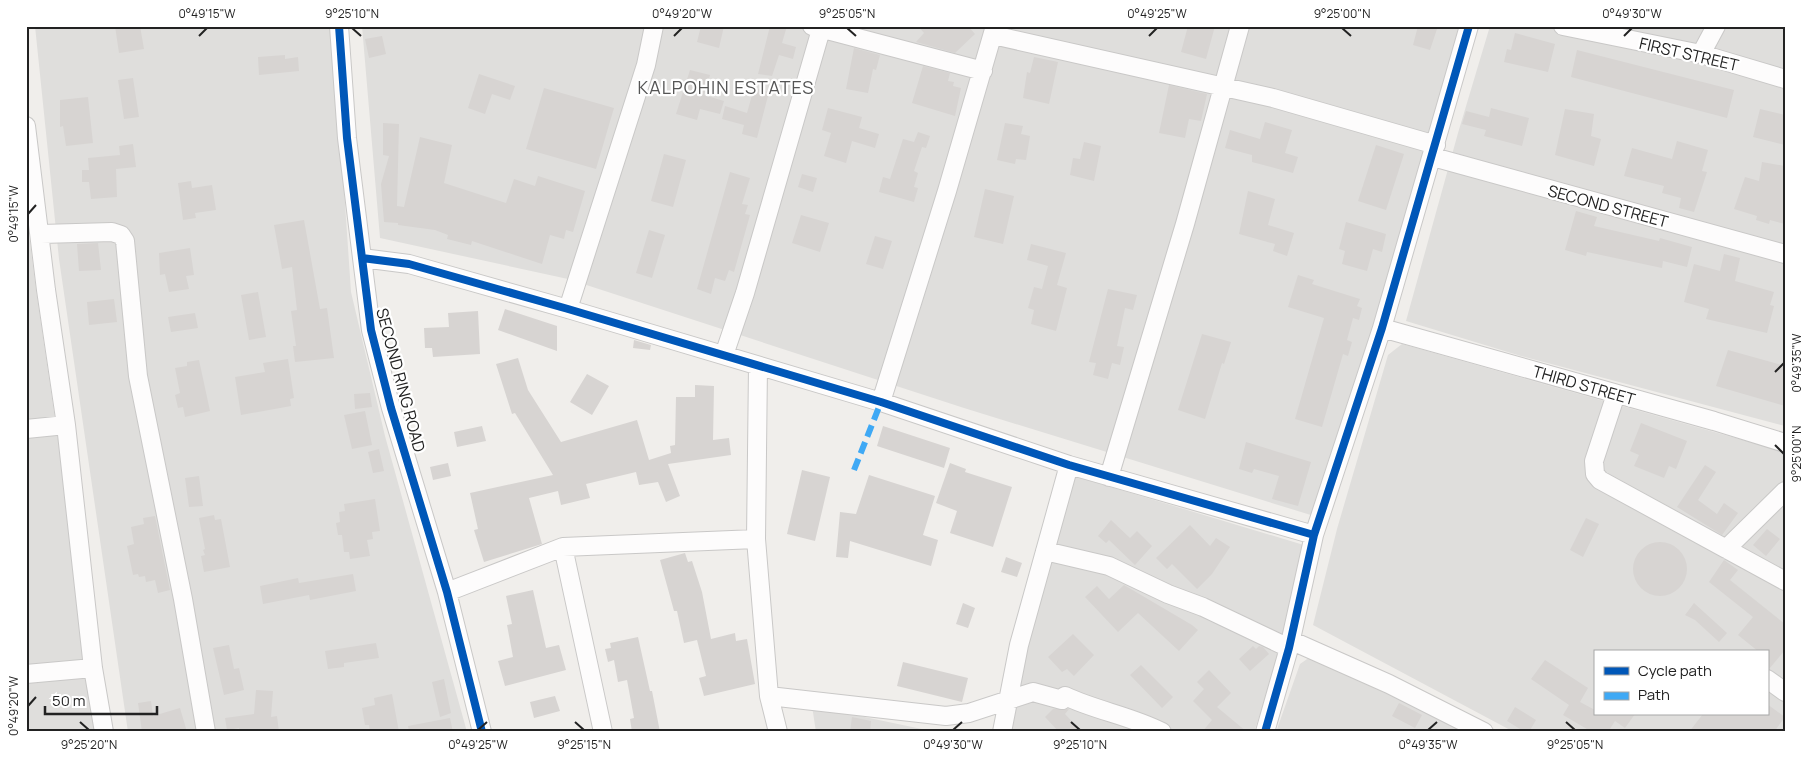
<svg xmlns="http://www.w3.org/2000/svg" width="1811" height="758" font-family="Manrope,sans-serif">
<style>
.residential{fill:#dfdedc;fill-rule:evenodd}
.building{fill:#d7d4d2}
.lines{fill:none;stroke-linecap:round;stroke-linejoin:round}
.minor-casing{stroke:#c9c8c7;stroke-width:20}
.minor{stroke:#fdfcfc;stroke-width:18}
.quiet{stroke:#3fa9f5;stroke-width:6;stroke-dasharray:12 6;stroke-linecap:butt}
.cycleway-casing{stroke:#fff;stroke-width:11}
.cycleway{stroke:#0057b8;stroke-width:8}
.ticks{fill:none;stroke:#222;stroke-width:2}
.labels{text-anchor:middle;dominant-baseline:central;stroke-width:4.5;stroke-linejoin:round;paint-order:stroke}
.street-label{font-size:16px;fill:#222;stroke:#fff}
.neighbourhood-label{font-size:18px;letter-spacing:1px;fill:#555;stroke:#fff}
.neatline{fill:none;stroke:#222;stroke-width:2}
.ticks-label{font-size:12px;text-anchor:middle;fill:#222}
</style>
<rect width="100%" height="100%" fill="#f0eeeb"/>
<path class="residential" d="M35 26H333L351 292 385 436 467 732H128L59 259Z
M362 26H1462L1381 302 1314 516 964 408 568 279 380 238Z
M1490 26H1785V426L1521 356 1406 321 1458 133Z
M26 211 36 290 101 732H26Z
M1402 344 1785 452V732H1514L1313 625 1337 529 1388 355ZM1595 652H1767V714H1595Z
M1071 475 1307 546 1284 642 1254 732H996Z
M1310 657 1403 700 1464 732H1276L1300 664Z
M812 706 936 732H816Z"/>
<path class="building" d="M115 26H140L144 49 119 53Z
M701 26H724L719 48 697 42Z
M770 26H787L782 43 796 47 793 59 779 55 772 76 758 74Z
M918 26H968L975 34 955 53 916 42 924 33Z
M1188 26H1215L1206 59 1181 52Z
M1418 26H1438L1430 50 1413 45Z
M1515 33 1555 44 1548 72 1504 62 1507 49 1511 50Z
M382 36 386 54 369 58 365 39Z
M854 48 880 55 876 70 873 69 868 93 846 89Z
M1577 50 1734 90 1727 118 1571 77Z
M285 55V59L298 57 299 71 259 75 258 57Z
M1034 57 1058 62 1049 104 1023 98 1027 72 1030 73Z
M923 66 950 73 948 81 954 82 953 86 961 88 955 116 912 103Z
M690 70 710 75 704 95 724 101 720 114 700 109 697 120 676 114Z
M479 74 515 86 510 100 492 94 485 114 468 108Z
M133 78 139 117 124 119 118 80Z
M1169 85 1207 94 1201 121 1189 119 1185 138 1159 133Z
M544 88 614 108 596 169 526 149Z
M754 88 769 92 757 138 742 134 744 125 722 119 725 106 747 113Z
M88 97 93 143 66 146 63 126 60 127V100Z
M828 108 862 117 859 128 879 134 875 148 852 141 846 163 824 156 831 133 822 130Z
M1491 108 1529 118 1522 146 1484 136 1486 130 1462 124 1466 111 1489 117Z
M1565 109 1594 114 1591 136 1601 139 1594 166 1555 155Z
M1760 109 1785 115V145L1753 137Z
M1265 122 1292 130 1285 153 1298 157 1293 173 1252 162V155L1225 148 1230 130 1260 139Z
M383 123 399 124 397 206 404 207 420 137 452 145 444 183 506 203 514 179 535 186 538 176 585 191 573 232 566 230 564 239 550 235 542 264 472 241 471 245 447 239 448 235 435 230 398 225V223L384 222 381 184 389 156 383 155Z
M1005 123 1023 126 1021 134 1030 136 1026 160 1016 159 1015 164 997 160Z
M918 132 930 136 926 148 922 147 914 171 918 173 914 187 918 188 914 202 879 192 883 177 890 179 903 139 914 142Z
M1677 141 1708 150 1702 171 1707 172 1694 212 1679 208 1681 198 1662 193 1664 186 1624 176 1632 148 1672 159Z
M1084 142 1101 146 1094 181 1070 175 1073 158 1080 159Z
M133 144 136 167 116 169 117 197 91 199 89 182H82V170H89L88 158 120 155 119 146Z
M1376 145 1404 154 1386 210 1358 201Z
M664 154 686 160 673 207 651 201Z
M1762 162 1785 166V224L1770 220 1769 224 1756 220 1757 216 1734 209 1745 177 1759 181Z
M730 172 750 178 742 204 748 205 745 214 750 215 734 272 729 270 725 281 715 278 711 294 697 289Z
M802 174 817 178 813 192 798 187Z
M191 181 192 188 212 185 216 210 195 213 196 218 183 220 178 183Z
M985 189 1014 196 1003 244 974 237Z
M1248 191 1275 199 1268 225 1294 233 1287 256 1273 251 1275 244 1239 234Z
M1576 211 1597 217 1594 226 1659 241 1660 238 1692 247 1687 267 1663 261 1662 268 1587 252 1586 256 1565 250Z
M801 215 829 223 820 252 792 243Z
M304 220 320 309 327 308 334 358 295 362 293 346H296L291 311 297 310 292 267 282 269 274 225Z
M1346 222 1386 234 1382 252 1373 249 1367 271 1342 264 1345 251 1339 249Z
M649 230 665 235 652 278 636 273Z
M875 236 892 241 883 269 866 264Z
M98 243 101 270 79 271 77 244Z
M1031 244 1066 253 1057 285 1067 288 1056 331 1031 324 1034 310 1028 308 1034 287 1042 289 1048 266 1027 260Z
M190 248 194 275 186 276 189 289 169 292 165 274 160 275 159 253Z
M1724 254 1740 258 1735 281 1774 292 1770 305 1774 306 1767 333 1706 319 1709 309 1684 302 1694 264 1720 271Z
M1298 275 1314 280 1312 284 1360 299 1357 306 1362 308 1359 320 1353 318 1347 340 1352 342 1348 356 1343 354 1322 427 1295 419 1324 318 1288 307Z
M1108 289 1137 295 1133 310 1125 308 1117 346 1124 347 1120 365 1112 363 1108 379 1093 375 1096 363 1089 362Z
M258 292 266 337 249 340 241 295Z
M114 299 117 322 89 325 87 302Z
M505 309 557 326V351L498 330Z
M478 311 480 354 433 357 432 348H425L424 328 449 327 448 313Z
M195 313 198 328 171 332 168 317Z
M1202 334 1231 342 1224 364 1222 363 1205 419 1178 410Z
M634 340 651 345 650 350 633 348Z
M1728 350 1785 366V406L1716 386Z
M518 358 528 390 561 442 637 420 649 460 671 453 670 446 675 445 676 397H695V385L714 386 713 440 729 438 731 455 668 464 680 496 666 502 658 482 639 485 636 472 586 484 590 498 561 505 558 491 529 498 542 544 484 562 474 530 478 529 470 493 553 475 515 413 512 414 496 364Z
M288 359 294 398 290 399 291 406 241 415 235 377 265 372 263 363Z
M199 360 210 411 185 417 183 407 178 408 175 395 180 393 175 368 187 366V362Z
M587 374 609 386 592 415 570 402Z
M370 393 372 407 355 409 354 394Z
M365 411 372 445 352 449 344 415Z
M1641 423 1687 441 1676 469 1669 466 1664 478 1634 466 1639 455 1630 451Z
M482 426 486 441 457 447 454 432Z
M883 426 950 448 944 468 877 446Z
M1246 442 1311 462 1298 506 1272 499 1279 476 1254 469 1252 473 1239 469Z
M379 449 384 471 373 473 368 452Z
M448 463 451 476 433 480 430 467Z
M950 463 966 469 965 472 1012 487 993 547 950 533 957 511 936 503Z
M1705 465 1716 472 1698 500 1717 514 1724 503 1738 513 1722 535 1677 507Z
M802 470 830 477 815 541 787 534Z
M869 475 935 496 923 535 938 540 931 566 850 541 848 558 836 557 840 512 856 514Z
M199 476 203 506 189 507 185 478Z
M375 499 380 531 372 532 373 539 367 540 370 556 350 559 349 552H344L342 535H338L336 523 340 522 339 512 345 511 344 504Z
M214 515 215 520 221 519 230 567 204 572 201 556 205 555 203 550 205 549 199 518Z
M155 516 170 590 158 593 155 580 146 582 145 576 139 577 138 574 133 575 127 546 134 544 131 527 144 524 143 518Z
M1586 518 1599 524 1583 557 1570 550Z
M1111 520 1130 538 1137 531 1152 546 1135 565 1109 540 1106 543 1098 536Z
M1190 525 1210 546 1216 538 1230 547 1212 574 1197 589 1172 564 1167 569 1156 558Z
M1767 529 1780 539 1766 556 1753 545Z
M1633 569a27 27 0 1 1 54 0a27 27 0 1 1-54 0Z
M685 553 688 562 692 561 702 592 711 639 735 633 736 641 747 639 755 684 704 696 699 678 706 676 697 640 684 643 677 611H674L660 560Z
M1006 557 1022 563 1017 577 1001 572Z
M1724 560 1738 570 1730 580 1785 624V650L1769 669 1767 668V652H1759L1738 635 1753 617 1709 582Z
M353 574 356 591 310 600 309 595 263 604 260 586 298 578 299 583Z
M1124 585 1192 625 1198 630 1179 651 1138 613 1118 632 1085 597 1097 586 1109 599Z
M533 590 546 648 559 645 566 670 505 686 498 661 513 657 507 625 512 624 506 596Z
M963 603 975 608 968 628 956 624Z
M1694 603 1727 633 1719 642 1695 620 1685 615Z
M1073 634 1094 655 1074 676 1067 669 1062 672 1048 657Z
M638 637 650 691H652L660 732H632L630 719 634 718 627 680 618 682 614 660 608 662 605 649 611 648 610 643Z
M376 643 379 658 344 663V667L328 669 325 651Z
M229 645 234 669 239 668 244 690 224 695 213 648Z
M1253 646 1256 649 1259 646 1263 647 1269 654 1250 671 1239 659Z
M1545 660 1588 688 1580 702 1595 710V714H1635L1625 728 1615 721 1608 732H1592L1563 715 1569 705 1531 679Z
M903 662 968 678 962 702 897 686Z
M1141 665 1173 697 1162 708 1130 675Z
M1209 670 1231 693 1217 707 1247 732H1202L1212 720 1193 701 1204 689 1197 682Z
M444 679 451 713 440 717 432 682Z
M256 690 273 691 271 717 277 716 279 732H240L239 728 227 730 225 718 254 714Z
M392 694 399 732H370L369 725H365L362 708 375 705 374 698Z
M555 696 560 711 534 718 530 702Z
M151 701 153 716 180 708 187 732H142L138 703Z
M1399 703 1422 715 1415 728 1392 716Z
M1767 704 1785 717 1774 732H1689L1703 714H1767Z
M1515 707 1536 720 1529 732H1525L1507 721Z
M1053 709H1069L1065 714 1082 732H1059L1045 717Z
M852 717 871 721 870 732H850Z
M450 718 453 732H409L408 726Z"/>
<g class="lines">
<defs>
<path id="minor" d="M339 26 347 138 371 330 391 408 447 592 482 732
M812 26 983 71
M1563 26 1701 54 1785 79
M993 35 1273 98 1436 145
M1701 54 1716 26
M26 126 46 290 66 425 93 668 104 732
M1433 157 1785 254
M41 234 112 232 121 235 125 241 138 376 183 599 206 732
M362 258 409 264 568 309 881 402 1069 465 1314 535
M568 309 646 65 654 26
M1382 328 1714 421 1785 443
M724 355 745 293 822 26
M758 366 756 539 769 696 778 732
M1616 394 1594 461 1595 474 1600 480 1785 581
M881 402 947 191 995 26
M26 429 66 425
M1109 477 1185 224 1240 26
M563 547 603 732
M1726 549 1785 491
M1045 551 1109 566 1168 594 1203 607 1289 648
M447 592 563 547 756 539
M1290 640 1389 684 1484 732
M26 674 93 668
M1767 679 1785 692
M769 696 946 716 969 713 1033 692 1062 700 1065 696C1097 711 1131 716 1162 732
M1002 732 1019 645 1069 465
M1265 732 1289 648 1314 535 1382 328 1469 26"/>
</defs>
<use href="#minor" class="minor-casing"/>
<use href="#minor" class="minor"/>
<path class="quiet" d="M854 470 881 402"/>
<defs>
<path id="cycleway" d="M339 26 347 138 371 330 391 408 447 592 482 732
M362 258 409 264 568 309 881 402 1069 465 1314 535
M1265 732 1289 648 1314 535 1382 328 1469 26"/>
</defs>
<use href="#cycleway" class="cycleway-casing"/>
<use href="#cycleway" class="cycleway"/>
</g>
<path class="ticks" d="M352 28 361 36M847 28 856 36M1342 28 1351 36M199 36 207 28M674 36 682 28M1149 36 1157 28M1624 36 1632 28M28 214 36 205M1775 372 1784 363M1775 445 1784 454M28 706 36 697M80 722 89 730M575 722 584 730M1071 722 1080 730M1566 722 1575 730M478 730 487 722M953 730 962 722M1428 730 1437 722"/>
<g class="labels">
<g class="street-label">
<text transform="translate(1689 54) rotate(13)">FIRST STREET</text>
<text transform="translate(1608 206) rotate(15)">SECOND STREET</text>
<text transform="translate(401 380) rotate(75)">SECOND RING ROAD</text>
<text transform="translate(1584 385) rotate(16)">THIRD STREET</text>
</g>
<g class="neighbourhood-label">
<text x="726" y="87">KALPOHIN ESTATES</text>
</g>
</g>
<rect width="1811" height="758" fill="none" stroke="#ffffff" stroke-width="55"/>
<rect x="1594" y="650" width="175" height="65" fill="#ffffff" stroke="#a7a7a7"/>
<rect x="1604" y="667" width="25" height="8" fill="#0057b8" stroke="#a7a7a7"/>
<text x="1638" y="676" font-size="15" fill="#222222">Cycle path</text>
<rect x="1604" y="692" width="25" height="8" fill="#3fa9f5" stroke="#a7a7a7"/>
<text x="1638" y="700" font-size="15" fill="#222222">Path</text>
<path d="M45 706v8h112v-8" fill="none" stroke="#222222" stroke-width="2.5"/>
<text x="52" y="706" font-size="15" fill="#222222" stroke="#ffffff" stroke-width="4" paint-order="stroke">50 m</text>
<rect x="28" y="28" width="1756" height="702" class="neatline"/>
<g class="ticks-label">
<text x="207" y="18">0°49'15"W</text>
<text x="352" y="18">9°25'10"N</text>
<text x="682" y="18">0°49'20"W</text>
<text x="847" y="18">9°25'05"N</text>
<text x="1157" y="18">0°49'25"W</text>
<text x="1342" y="18">9°25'00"N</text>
<text x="1632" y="18">0°49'30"W</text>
<text transform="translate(14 214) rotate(-90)" y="4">0°49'15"W</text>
<text transform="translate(1797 363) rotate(-90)" y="4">0°49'35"W</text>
<text transform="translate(1797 454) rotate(-90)" y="4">9°25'00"N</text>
<text transform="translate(14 706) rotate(-90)" y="4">0°49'20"W</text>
<text x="89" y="749">9°25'20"N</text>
<text x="478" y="749">0°49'25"W</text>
<text x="584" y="749">9°25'15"N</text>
<text x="953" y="749">0°49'30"W</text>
<text x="1080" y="749">9°25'10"N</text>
<text x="1428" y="749">0°49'35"W</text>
<text x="1575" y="749">9°25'05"N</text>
</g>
</svg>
